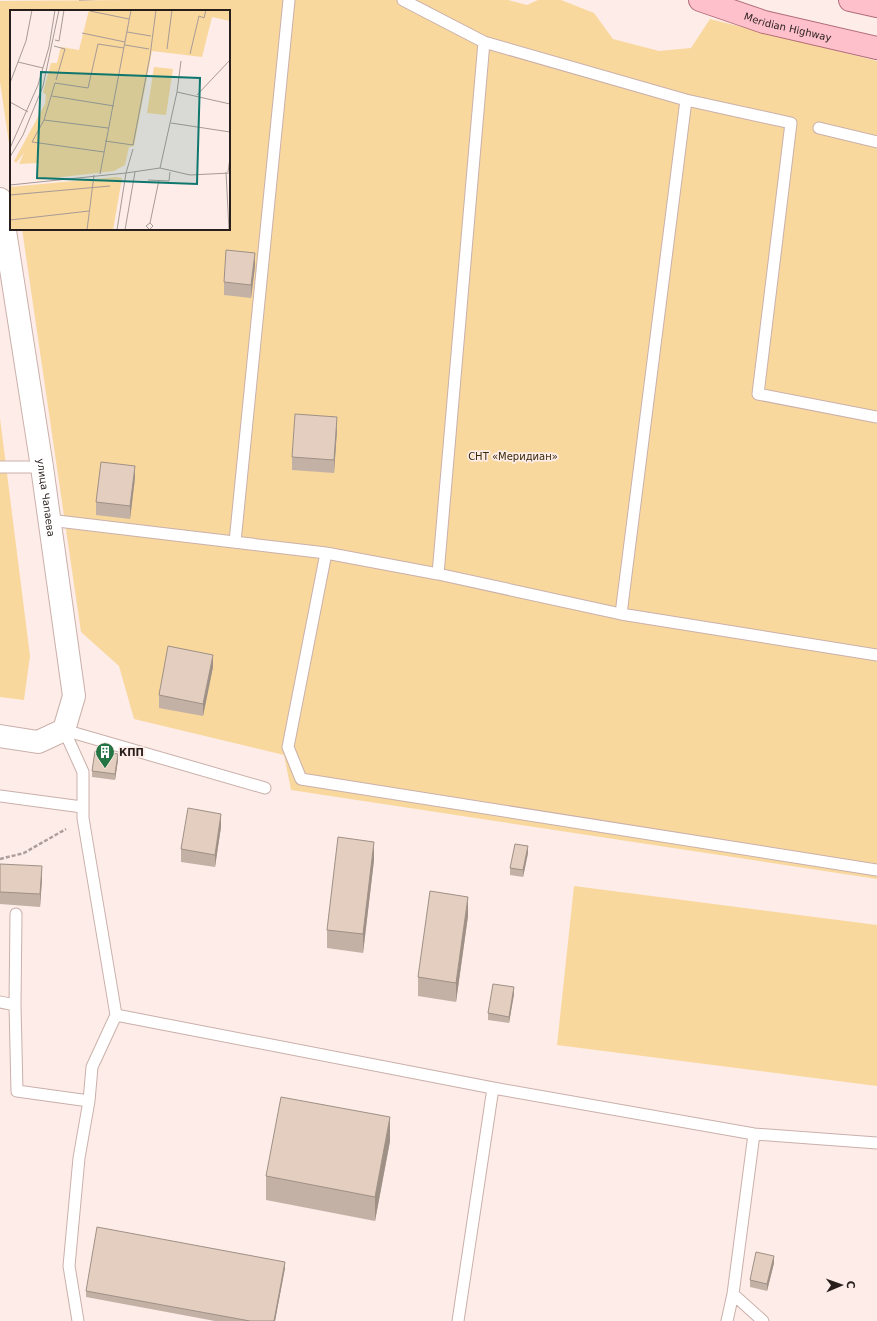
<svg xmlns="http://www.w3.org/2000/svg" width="877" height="1321" font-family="'DejaVu Sans',sans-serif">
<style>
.green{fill:#f9d89e}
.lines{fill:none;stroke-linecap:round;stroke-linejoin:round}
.lane-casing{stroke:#cab0aa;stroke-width:13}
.street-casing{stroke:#cab0aa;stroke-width:24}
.primary-casing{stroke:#b36d78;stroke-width:24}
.path{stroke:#ac9e9b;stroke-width:2.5;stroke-dasharray:4 2;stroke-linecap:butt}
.lane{stroke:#fff;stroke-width:11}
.street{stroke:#fff;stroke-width:22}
.primary{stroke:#fec1cb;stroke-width:22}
.wall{fill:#c3b1a5}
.shaded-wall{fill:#9f9086}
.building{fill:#e3cec0;stroke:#9f9086}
.labels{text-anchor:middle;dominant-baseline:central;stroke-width:3.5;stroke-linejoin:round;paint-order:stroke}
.street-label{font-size:10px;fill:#281f1c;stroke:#fdece8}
.park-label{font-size:10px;fill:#392907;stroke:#fdece8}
.poi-label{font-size:10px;font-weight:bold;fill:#281f1c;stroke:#fdece8;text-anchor:start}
.inset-road{fill:none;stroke:#a89a96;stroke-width:1}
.view{fill:#0f766e;fill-opacity:0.15;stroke:#0f766e;stroke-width:2}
.inset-edge{fill:none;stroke:#281f1c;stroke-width:2}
</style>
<rect width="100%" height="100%" fill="#fdece8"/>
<path class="green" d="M129 0H508L527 5 538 0H561L594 13 613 39 659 51 691 48 710 19 877 61V879L291 790 284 755 134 719 119 666 81 632 22 229H229V11H11V157L0 82V1Z
M0 418 30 656 24 700 0 697Z
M574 886 877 925V1086L557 1045Z"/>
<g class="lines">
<defs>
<path id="lane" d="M403 0 484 42 686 100 791 123 758 394 877 417
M819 128 877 142
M0 467H42
M49 520 326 553 438 574 621 614 877 655
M235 542 289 0
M326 553 288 747 301 779 877 870
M438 574 484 42
M621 614 686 100
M64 730 83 772V818L116 1015 92 1067 89 1101 79 1158 69 1266 78 1321
M64 730 265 788
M0 796 82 807
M16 914 15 1005 17 1091 89 1101
M0 1002 15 1005
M116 1015 493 1088 754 1134 877 1143
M733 1294 763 1321
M458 1321 493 1088
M727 1321 733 1294 754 1134"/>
<g id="street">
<path id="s1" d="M0 199 42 467 74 696 64 730 38 742 0 736"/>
</g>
<g id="primary">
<path id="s2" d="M700 0 764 22 877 48"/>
<path d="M850 0 877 6"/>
</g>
</defs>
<use href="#lane" class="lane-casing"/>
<use href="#street" class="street-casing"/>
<use href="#primary" class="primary-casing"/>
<path class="path" d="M0 859 24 853 66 829"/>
<use href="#lane" class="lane"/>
<use href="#street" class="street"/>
<use href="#primary" class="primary"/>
</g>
<path class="wall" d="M79 0H97L79 1Z
M255 266 251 298 224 295V282Z
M337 430 334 473 292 470V457Z
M135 478 130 519 96 515V502Z
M213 667 203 716 159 708V695Z
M118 760 115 780 92 777V771Z
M221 827 215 867 181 862V849Z
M528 853 523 877 510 875V868Z
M374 860 363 953 327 948V930Z
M0 864 42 879 40 907 0 904Z
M468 916 456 1002 418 996V977Z
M514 994 509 1023 488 1020V1013Z
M390 1141 375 1221 266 1200V1176Z
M774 1263 767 1291 750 1287V1280Z
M285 1268 275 1321H215L86 1297V1291Z"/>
<path class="shaded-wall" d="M255 253V266L251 298V285Z
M337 417V430L334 473V460Z
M135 466V478L130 519V506Z
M213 655V667L203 716V704Z
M118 754V760L115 780V774Z
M221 814V827L215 867V855Z
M374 842V860L363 953V934Z
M528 846V853L523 877V870Z
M42 866V879L40 907V894Z
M468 897V916L456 1002V983Z
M514 987V994L509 1023V1017Z
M390 1117V1141L375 1221V1197Z
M774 1256V1263L767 1291V1284Z
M285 1262V1268L275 1321H274Z"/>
<path class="building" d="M226 250 255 253 251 285 224 282Z
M295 414 337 417 334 460 292 457Z
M101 462 135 466 130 506 96 502Z
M168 646 213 655 203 704 159 695Z
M95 751 118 754 115 774 92 771Z
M188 808 221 814 215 855 181 849Z
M338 837 374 842 363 934 327 930Z
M515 844 528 846 523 870 510 868Z
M0 864 42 866 40 894 0 892Z
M430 891 468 897 456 983 418 977Z
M493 984 514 987 509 1017 488 1013Z
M281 1097 390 1117 375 1197 266 1176Z
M97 1227 285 1262 274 1321H250L86 1291Z
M756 1252 774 1256 767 1284 750 1280Z"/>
<defs>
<symbol id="building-pin" viewBox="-11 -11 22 30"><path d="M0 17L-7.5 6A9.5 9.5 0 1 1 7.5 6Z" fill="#257444" stroke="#fdece8"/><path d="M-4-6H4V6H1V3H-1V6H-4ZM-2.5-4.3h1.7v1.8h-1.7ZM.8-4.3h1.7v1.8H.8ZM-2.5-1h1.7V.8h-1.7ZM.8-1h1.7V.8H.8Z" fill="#fff"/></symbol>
</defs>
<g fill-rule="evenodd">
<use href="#building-pin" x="94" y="741" width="22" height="30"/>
</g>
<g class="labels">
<g class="street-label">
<text stroke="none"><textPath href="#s2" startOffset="92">Meridian Highway</textPath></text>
<text stroke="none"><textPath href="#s1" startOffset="302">улица Чапаева</textPath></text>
</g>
<g class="park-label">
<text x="513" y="456">СНТ «Меридиан»</text>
</g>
<g class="poi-label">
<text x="119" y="752">КПП</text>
</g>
</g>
<g transform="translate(10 10)">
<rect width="220" height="220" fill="#fdece8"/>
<path d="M79 0H220V11L202 7 192 47 142 41 124 136 119 137 115 155 104 161 27 170 28 153 9 154 14 143 6 153 4 151 35 94 36 85 33 82 41 53H47L51 37 69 40ZM144 57 163 59 156 105 137 103ZM106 167 112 168 103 220H0V177Z" fill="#f9d89e"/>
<path class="inset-road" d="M22 0 16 31 8 52 33 58M80 1 119 9M117 22 141 26M72 23 115 32M45 30 49 31 54 0M115 35 139 39M44 36 55 39 46 70M157 39 162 0M180 44 189 6 194 8 196 0M0 73 8 52M167 82 220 94M187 85 220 50M42 86 104 96M0 92 18 102M34 110 98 118M161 113 220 122M95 131 123 135 140 46 146 0M0 138 28 75 39 37 45 0M94 142 22 132 34 110 45 73 78 78 88 34 114 38M0 147 13 125 33 76 49 0M150 158 167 82 171 51M216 162 219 220M218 162 220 148M116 163 150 158 180 165 220 163M116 163 123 139M90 164 121 0M138 170 159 171 160 162M0 175 116 163 107 220M0 185 100 176M0 210 79 201M140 213 149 170M140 219 143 216 140 213 136 216 140 220M77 220 84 165M115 220 125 162"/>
<path class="view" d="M31 62 190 68 187 174 27 168Z"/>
<rect width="220" height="220" class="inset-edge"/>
</g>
<g transform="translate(841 1285) rotate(88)" stroke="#fdece8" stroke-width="3" paint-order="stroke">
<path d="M0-3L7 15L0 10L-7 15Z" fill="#281f1c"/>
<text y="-6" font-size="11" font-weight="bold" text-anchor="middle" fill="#281f1c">С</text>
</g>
</svg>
